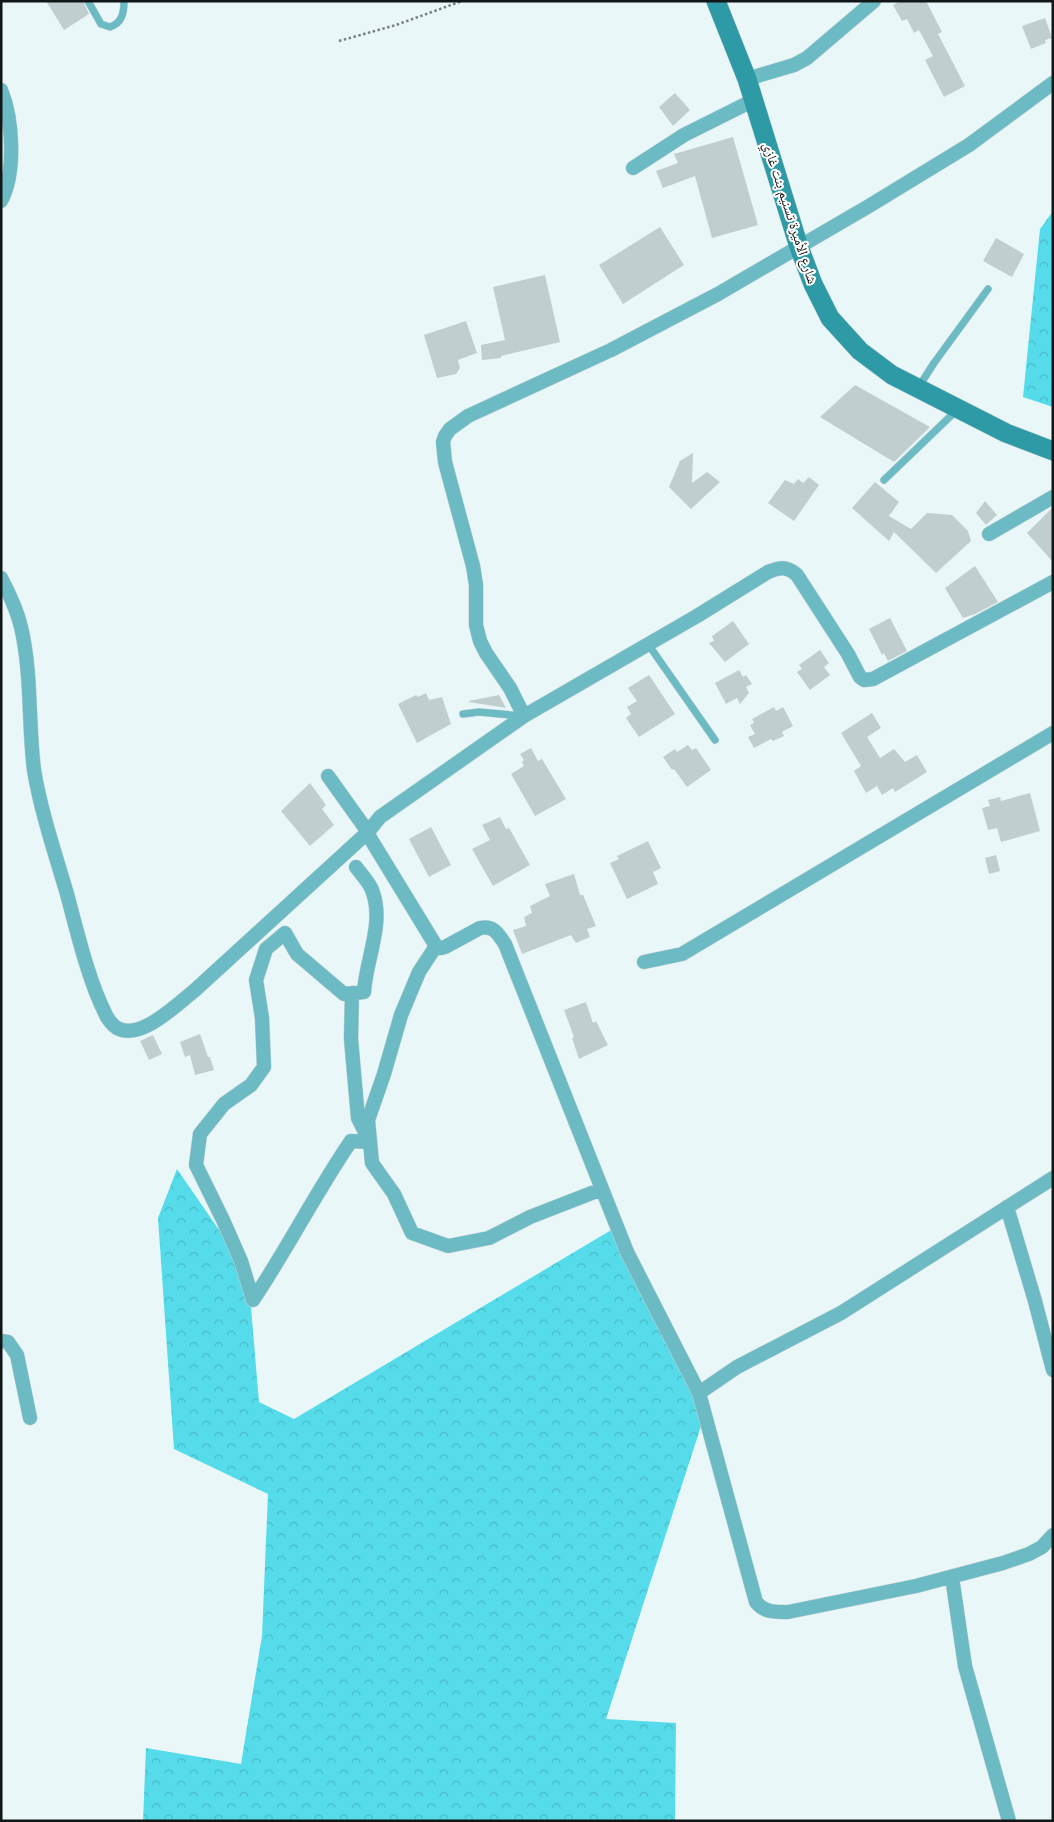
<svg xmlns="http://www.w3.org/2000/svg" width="1054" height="1822" font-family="'Fira Sans Condensed','Noto Naskh Arabic',sans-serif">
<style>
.forest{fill:url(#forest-crowns)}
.building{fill:#c0cecf}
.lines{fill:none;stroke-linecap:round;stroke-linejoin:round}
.lane-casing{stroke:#c6d3d5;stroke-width:8}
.street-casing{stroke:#c6d3d5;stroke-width:15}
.secondary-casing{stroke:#c6d3d5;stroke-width:20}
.path{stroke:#788182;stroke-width:2.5;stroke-dasharray:2.5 2.5;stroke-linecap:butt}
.lane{stroke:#6cbbc4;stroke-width:7}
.street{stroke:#6cbbc4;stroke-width:14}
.secondary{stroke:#2d9aa6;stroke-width:19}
.labels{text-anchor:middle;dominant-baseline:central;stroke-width:4;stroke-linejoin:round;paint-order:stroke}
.street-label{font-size:14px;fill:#111617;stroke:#fff}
</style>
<defs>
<pattern id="forest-crowns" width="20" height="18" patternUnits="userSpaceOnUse" patternTransform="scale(1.25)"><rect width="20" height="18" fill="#55dbe9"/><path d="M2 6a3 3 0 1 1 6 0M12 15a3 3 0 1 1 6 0" fill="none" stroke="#49bbc7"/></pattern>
</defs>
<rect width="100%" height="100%" fill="#e9f7f9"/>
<path class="forest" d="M1053 211V407L1023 397 1040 229Z
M177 1169 248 1272 259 1402 294 1419 623 1223 703 1420 606 1719 676 1723 675 1821H143L146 1748 241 1764 262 1636 268 1494 174 1449 158 1218Z"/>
<path class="building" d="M46 1H83L89 14 64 30Z
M900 1H926L942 32 938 34 965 86 944 97 925 60 933 56 919 30 914 33 907 19 902 21 893 5Z
M1045 18 1052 38 1045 40 1046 43 1031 49 1022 26Z
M675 93 690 110 673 126 659 107Z
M733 137 758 225 712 238 695 176 663 188 656 171 678 163 674 154Z
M660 227 684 265 623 304 599 265Z
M996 238 1024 254 1012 277 983 261Z
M545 275 560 342 501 356V358L482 360 481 345 505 340 493 287Z
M466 321 477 353 458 360 460 368 456 374 437 378 424 335Z
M855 385 930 427 894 462 820 417Z
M693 453 692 483 707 472 720 482 691 509 669 487 680 461Z
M809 477 819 485 794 521 768 503 785 480 794 484 798 479 803 483Z
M875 482 899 502 889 516 911 529 927 513 952 515 968 531 971 541 936 573 894 532 889 541 852 508Z
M985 501 997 515 986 525 976 513Z
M1053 507V562L1027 533Z
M975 566 998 602 975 614 963 618 945 588Z
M890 618 907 651 888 661 884 653 882 655 869 629Z
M733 621 749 644 725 662 709 643 714 641 712 636Z
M820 650 829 663 824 667 830 675 810 690 797 672 802 669 799 665Z
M739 670 743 677 746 675 752 684 746 687 749 693 740 704 737 698 726 704 715 683Z
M649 675 675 714 639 737 626 718 631 714 627 707 637 701 628 688Z
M426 693 429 700 442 697 451 724 417 743 398 704 416 695 418 697Z
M499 695 506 708 469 702V701Z
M774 707 776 711 783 707 793 726 782 732 784 736 773 741 771 739 754 748 748 737 755 734 750 725 754 723 752 719Z
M872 713 881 728 867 737 880 758 894 749 905 762 917 755 927 772 895 792 893 788 882 795 877 786 866 793 854 771 861 766 841 733Z
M688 745 692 750 696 748 711 770 687 787 674 769 672 770 663 757 675 749 677 752Z
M531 748 538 761 542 759 566 799 535 816 511 774 524 766 522 762 524 760 520 754Z
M310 783 326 805 322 809 334 825 310 846 281 811Z
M1030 793 1040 831 1001 842 997 828 988 830 982 808 990 806 988 800 1000 797 1001 801Z
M500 817 506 829 509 828 530 865 493 886 472 849 490 840 482 825Z
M431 827 451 865 429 877 409 839Z
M648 841 661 868 653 872 658 884 627 899 610 863 619 859 617 856Z
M996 855 1000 871 989 874 985 858Z
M574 874 580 895H583L596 926 587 929 590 937 576 943 571 935 522 954 513 930 526 926 524 917 532 913 530 906 550 896 545 884Z
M586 1002 593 1023 596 1021 608 1045 579 1059 572 1038 574 1037 564 1010Z
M200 1034 208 1057H210L214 1070 195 1075 190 1055 185 1057 180 1042Z
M153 1035 162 1054 149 1060 140 1041Z"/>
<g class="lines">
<defs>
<path id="lane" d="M88 1 101 24 110 27C122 23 124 13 124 1
M918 388 934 363 988 289
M884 480 958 409
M648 644 715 740
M463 714 479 712 522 716"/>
<path id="street" d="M747 79 794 65 807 58 874 1
M1 90C13 119 16 173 1 201
M633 168 684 135 754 100
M989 534 1053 497
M1 578C9 593 17 610 21 627 32 674 28 722 34 770 41 812 55 853 67 894 77 931 88 979 105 1013 107 1018 112 1025 117 1028 141 1041 177 1004 194 991L368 832 370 838 436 946 441 948 445 947 480 928C494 925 498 934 505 944L627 1252 699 1393 737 1367 841 1313 1053 1178
M524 716 510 688 486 653 480 641 476 625V585L473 566 445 462 443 442 445 436 450 429 468 416 611 350 718 294 869 206 969 145 1053 83
M328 776 368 832 380 817 524 716 697 616 768 572C780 567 787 566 797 575L848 654 860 677 864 680 873 679 1053 582
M436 946 419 972 401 1015 384 1074 368 1120 372 1163 394 1194 412 1233 448 1246 489 1238 530 1217 602 1189
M644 962 682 954 1053 733
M352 993 351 1039 358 1118 370 1142 351 1141C316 1192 288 1248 253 1300L241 1261 223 1220 196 1165 200 1134 224 1104 251 1085 264 1067 262 1018 256 980 266 949 285 933 297 954 344 994 364 992C366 959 385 922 372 890 369 882 361 874 356 867
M1007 1207 1035 1301 1053 1370
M1 1341 8 1342 17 1355 30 1418
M699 1393 756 1602C765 1613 775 1612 788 1612L916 1586 1003 1563 1029 1554 1042 1547 1053 1535
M952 1577 965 1666 1009 1821"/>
<path id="secondary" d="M716 1 747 79 799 247 813 284 830 318 860 351 892 375 1006 433 1053 451"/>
</defs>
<use href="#lane" class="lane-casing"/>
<use href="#street" class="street-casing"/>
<use href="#secondary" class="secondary-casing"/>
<path class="path" d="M339 41 396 25 462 1"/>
<use href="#lane" class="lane"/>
<use href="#street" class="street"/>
<use href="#secondary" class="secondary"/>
</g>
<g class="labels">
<g class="street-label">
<text transform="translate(790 213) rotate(72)">شارع الأميرة تسنيم بنت غازي</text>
</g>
</g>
<rect width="1054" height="1822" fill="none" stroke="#111617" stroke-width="5"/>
</svg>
